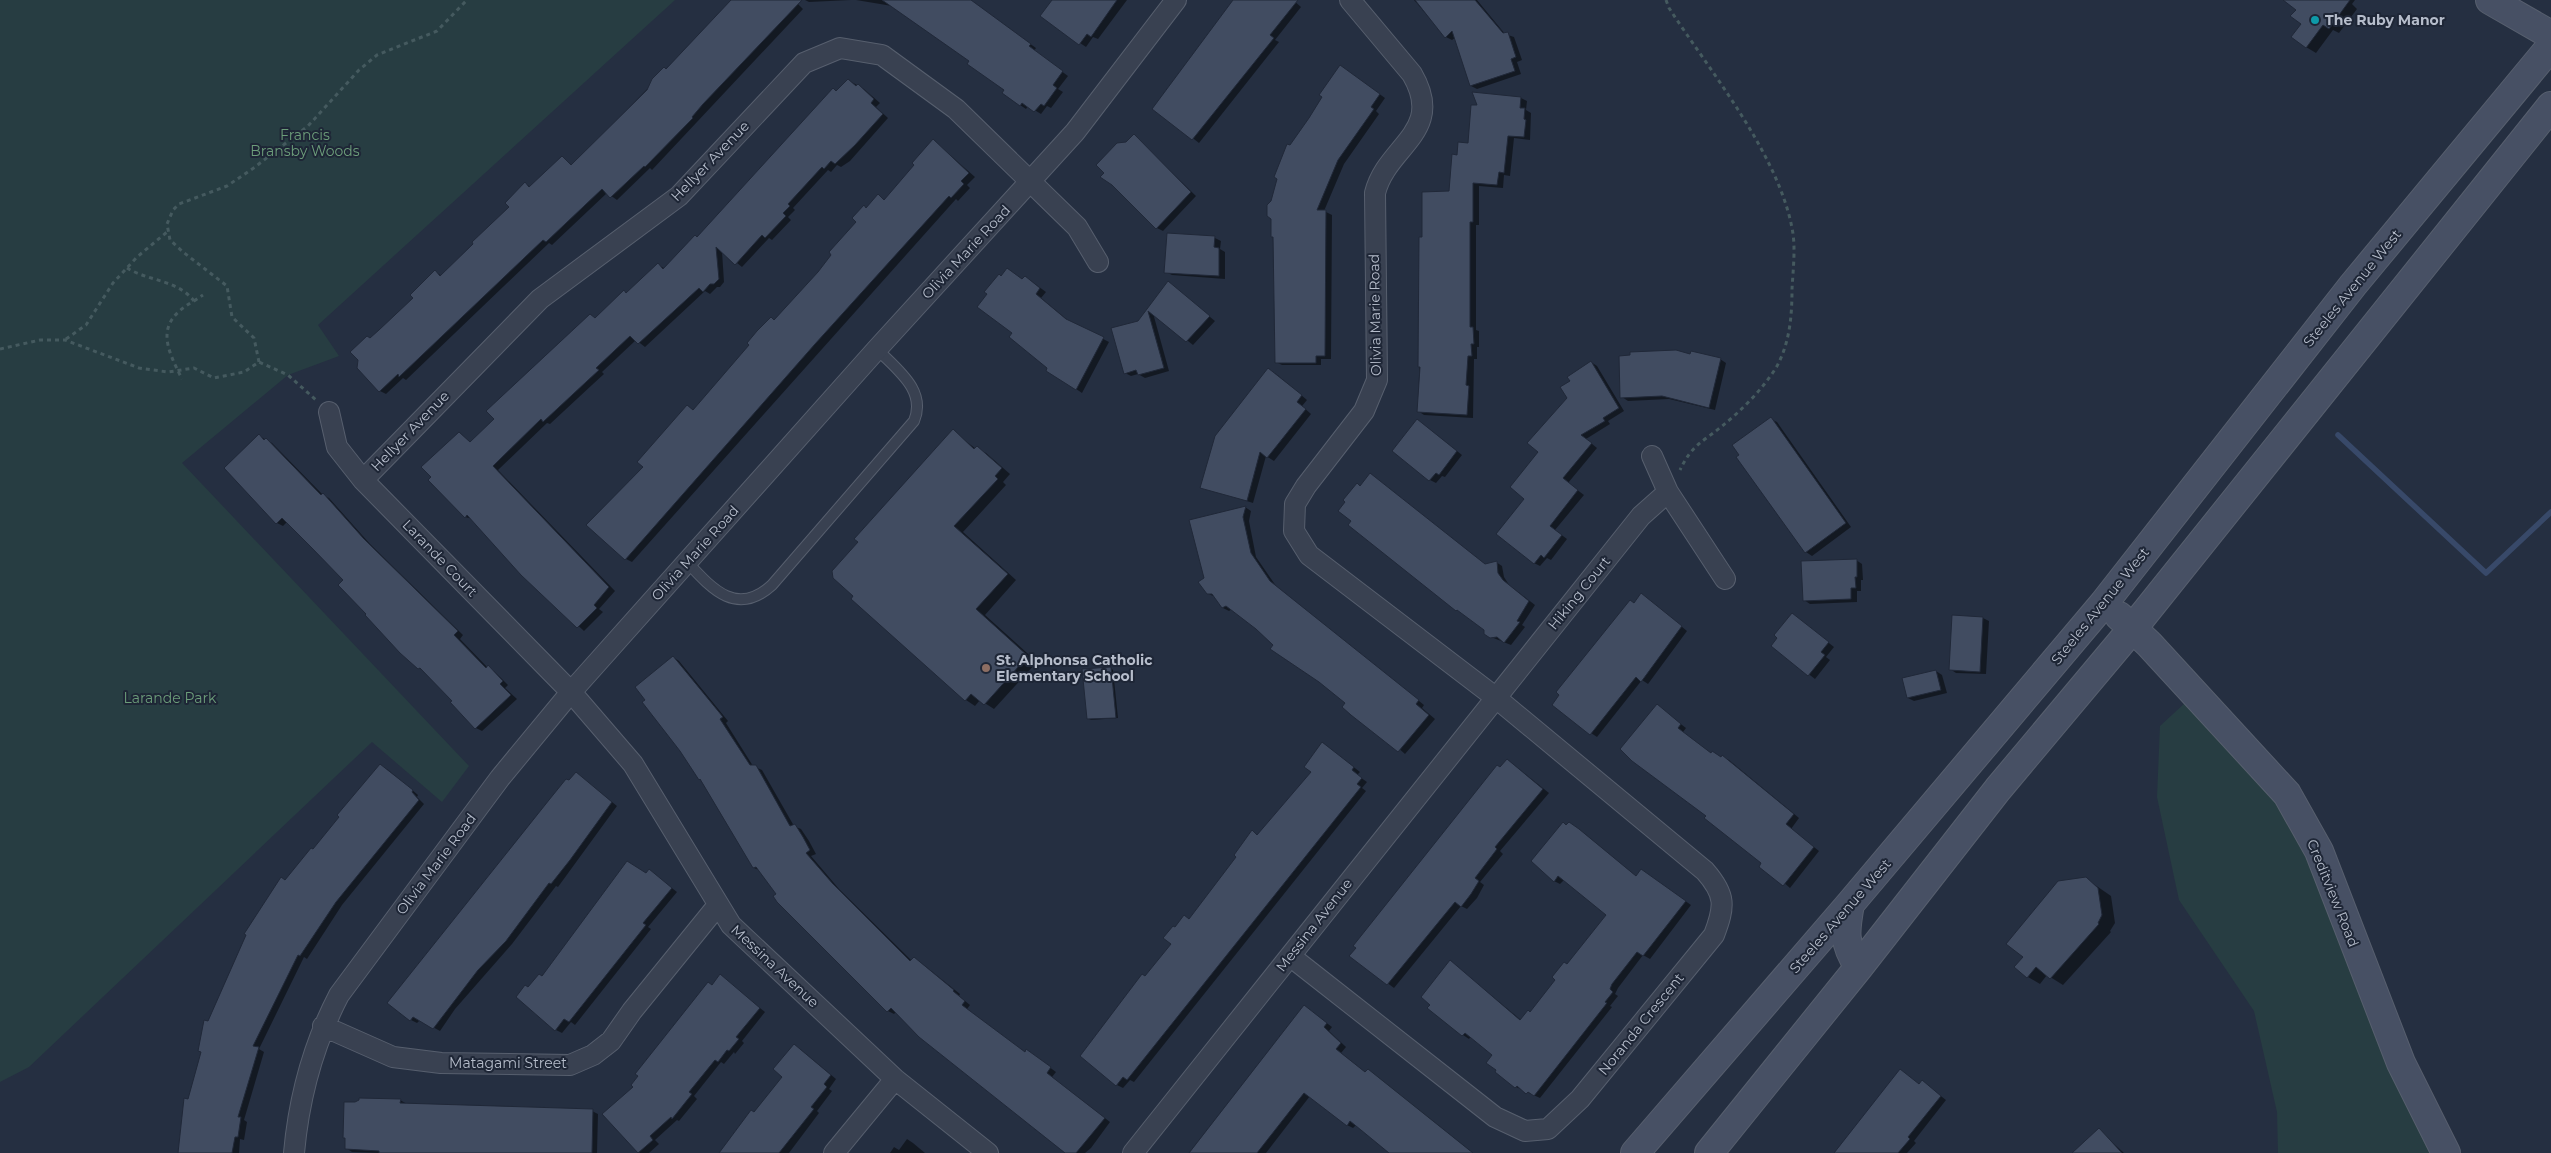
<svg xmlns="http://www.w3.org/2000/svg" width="2551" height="1153" font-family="Montserrat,sans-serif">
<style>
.green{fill:#273d42}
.shadow{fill:#0007}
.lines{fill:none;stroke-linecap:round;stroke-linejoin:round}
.stream{stroke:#384969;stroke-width:5.5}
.building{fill:#414c61;stroke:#202838}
.lane-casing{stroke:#575f6e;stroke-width:12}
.street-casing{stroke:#575f6e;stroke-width:22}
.secondary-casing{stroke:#575f6e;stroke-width:30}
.path{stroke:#455a5f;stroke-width:3;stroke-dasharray:4 4;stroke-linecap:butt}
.lane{stroke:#394151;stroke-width:10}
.street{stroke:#394151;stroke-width:20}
.secondary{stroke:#475064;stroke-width:28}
.culture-dot{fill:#0f9aa8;stroke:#1e2636;stroke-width:2}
.education-dot{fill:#8d6e63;stroke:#1e2636;stroke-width:2}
.labels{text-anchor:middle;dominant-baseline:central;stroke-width:4;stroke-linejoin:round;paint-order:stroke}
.poi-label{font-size:14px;font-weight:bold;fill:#b6bdcb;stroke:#1e2636;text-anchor:start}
.park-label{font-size:14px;fill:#6c9d7a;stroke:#1e2636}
.street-label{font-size:14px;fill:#b6bdcb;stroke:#1e2636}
</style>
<rect width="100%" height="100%" fill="#252f41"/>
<path class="green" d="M0 0H675L318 325 339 356 288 375 182 463 469 766 442 802 372 742 29 1067 0 1082Z
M2186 702 2301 817 2442 1153H2278L2277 1112 2254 1011 2179 900 2157 797 2160 726Z"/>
<path class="shadow" d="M733 0H794L803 9 652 170 650 168 617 200 607 193 552 245 549 243 406 380 403 378 386 394 380 391 371 339 414 298 435 272 442 276 511 207 525 184 531 187 562 157 573 166Z
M805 0H851L809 2Z
M856 0H898L892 6Z
M904 0H969L1036 48 1034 51 1068 76 1058 89 1063 92 1051 108 1047 106 1041 114 1028 106 1026 109 1020 105Z
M1053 0H1127L1098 39 1093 37 1086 47 1080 43Z
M1235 0H1293L1301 7 1275 40 1279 42 1199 143 1154 108Z
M1414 0H1477L1505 34 1514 37 1522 60 1517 62 1521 74 1477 89 1471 86 1456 37 1452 40 1446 37Z
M2296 0H2355L2352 4 2357 9 2339 33 2333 30 2316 53 2306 47Z
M1346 70 1385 98 1376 111 1379 114 1344 164 1324 211 1332 215 1331 359H1321V365H1282L1276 362 1272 202 1290 147Z
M848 80 864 89 880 103 876 107 888 118 850 161 841 167 837 165 831 172 828 170 793 208 795 210 788 217 791 220 772 240 769 238 742 267 722 251 724 282 720 287H717L710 294 705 291 645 347 636 340 602 372 604 374 592 385 550 424 547 423 498 470 615 591 599 609 603 612 584 631 522 574 473 519 465 517 460 433 471 443 624 292 628 294 658 265 664 268 697 238Z
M1474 94 1521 98 1527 101 1526 110 1531 113 1530 140 1514 138 1510 176 1504 175 1503 188 1479 186V225H1476V330L1479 331V347H1477V359H1474L1473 418 1424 415 1418 411 1423 238 1450 193 1458 156 1469 144 1478 107Z
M1134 136 1196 196 1163 231 1157 228 1127 143Z
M933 140 975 177 967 185 970 188 958 201 956 199 632 562 626 559 644 467 688 407 694 410 751 345 818 273 857 221 864 207 867 209 878 196 885 200 916 165Z
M1215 238 1221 241 1220 249 1225 252V279L1172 275 1166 272Z
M1008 269 1023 280 1031 281 1046 292 1041 298 1070 322 1109 342 1082 393 1048 370 1049 368 1013 333 1002 277Z
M1168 283 1215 321 1193 345 1153 313 1169 371 1145 378 1138 374 1131 376 1125 373 1138 322Z
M1691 355 1720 359 1726 363 1715 410 1669 399 1628 401 1622 397 1631 356Z
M1591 362 1597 366 1624 411 1608 421 1610 424 1586 439 1597 448 1568 483 1584 495 1555 530 1567 539 1551 560 1547 558 1540 566 1534 563 1526 499 1540 452 1569 398 1571 381Z
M1275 373 1307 400 1302 406 1311 414 1274 461 1266 456 1253 503 1202 487Z
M1771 419 1777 422 1851 527 1812 556 1806 552Z
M1423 424 1462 455 1445 477 1442 476 1436 483 1430 480Z
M953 431 976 449 986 453 1010 474 1003 482 1006 485 963 532 1016 580 985 615 1037 662 994 709 980 700 975 706 966 700 853 599Z
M259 436 272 443 323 495 329 498 370 544 463 635 460 639 488 668 494 671 508 685 505 688 517 699 482 731 476 728 454 701 425 672 419 668 345 581 287 522 283 526 277 523Z
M1370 474 1486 565 1496 562 1502 566 1504 577 1509 585 1535 605 1522 625 1525 627 1511 645 1491 637 1485 630 1352 521 1361 487Z
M1245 507 1251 511 1249 521 1256 557 1276 586 1424 705 1422 708 1435 719 1405 754 1347 703 1232 609 1229 611 1223 608 1215 597 1207 593 1205 578Z
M1856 560 1862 564 1863 580H1861V591H1857V602L1810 604 1804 600Z
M1647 598 1687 631 1648 684 1642 680 1597 737 1591 733 1635 604Z
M1792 614 1834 647 1826 657 1830 660 1815 679 1772 646Z
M1983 618 1989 621 1986 674 1956 673 1950 669Z
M673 657 679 661 728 721 726 723 753 766 762 770 794 826 801 829 809 841 816 854 811 856 839 889 912 961 914 958 920 962 960 994 959 996 970 1005 967 1009 1025 1053 1033 1055 1056 1072 1052 1077 1110 1122 1091 1148 1085 1153H1068L896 1012 894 1014 888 1011 777 894 761 871 754 868 700 779Z
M1111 668 1113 670 1118 718 1091 720 1089 719Z
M1936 671 1942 675 1947 693 1914 701 1908 698Z
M1657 706 1686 728 1683 732 1712 754 1729 760 1799 818 1791 829 1819 851 1790 888 1708 816Z
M1323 743 1360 772 1357 775 1367 782 1362 788 1366 791 1134 1082 1130 1080 1123 1088 1117 1085 1146 977 1173 944 1175 928 1190 920 1238 857 1252 832 1258 836 1312 772Z
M1508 760 1549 793 1500 851 1503 854 1480 882 1484 885 1477 898 1467 909 1461 906 1394 988 1351 956Z
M387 769 418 795 417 797 424 804 342 905 307 959 304 957 259 1049 264 1052 244 1120 247 1122 244 1140 240 1139 239 1153H179L189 1100 209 1023 286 882Z
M576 773 617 806 558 887 556 886 512 944 455 1009 440 1031 420 1020 417 1023 411 1020Z
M1567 826 1575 827 1585 834 1637 877 1647 874 1691 905 1650 959 1643 955 1618 988 1615 994 1618 996 1610 1006 1612 1007 1540 1098 1516 1087 1497 1070 1494 1055 1471 1036 1469 1039 1463 1035 1451 962 1521 1020 1531 1013 1608 915 1564 880 1560 884 1554 881Z
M646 875H655L677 892 648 927 651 929 575 1025 571 1022 562 1033 556 1030 529 988Z
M2085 878 2111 896 2115 923 2110 931 2111 932 2063 985 2047 975 2040 984 2028 977 2024 957Z
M720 976 765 1012 742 1041 744 1043 735 1054 734 1052 724 1064 721 1062 694 1096 697 1099 679 1121 677 1120 655 1140 659 1144 649 1153H640L604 1114 635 1087Z
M1304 1006 1332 1027 1329 1031 1346 1047 1341 1053 1366 1073 1368 1070 1374 1074 1473 1153H1391L1356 1125 1353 1128 1347 1125 1310 1096 1266 1153H1189Z
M800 1049 836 1079 829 1089 832 1091 817 1111 819 1113 789 1153H720L784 1076Z
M1900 1071 1920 1085 1928 1086 1946 1100 1914 1141 1916 1143 1907 1153H1834Z
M400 1100 407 1104 592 1111 598 1114 597 1153H379L352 1152 346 1148Z
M2099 1130 2124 1153H2074Z
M907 1139 913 1143 925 1153H890L894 1147 899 1150Z"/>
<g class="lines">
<path class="stream" d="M2338 435 2486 573 2551 512"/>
</g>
<path class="building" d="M731 0H802L703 104 692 117 693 118 645 167 644 166 610 198 602 189 546 242 543 240 399 377 398 374 379 392 357 368 358 360 350 352 367 336 370 338 379 330 413 298 410 295 435 270 440 276 473 244 472 242 509 207 505 203 525 182 529 187 562 156 571 165 647 90 652 79 664 67 666 69Z
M882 0H971L1031 44 1029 46 1063 71 1053 85 1057 88 1044 106 1041 104 1034 112 1022 103 1020 106 1002 93 1004 90 967 64 969 61Z
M1052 0H1117L1091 37 1087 34 1079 45 1040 16Z
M1233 0H1298L1270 35 1274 38 1192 140 1152 109Z
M1415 0H1475L1503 33 1508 32 1516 57 1511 59 1515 71 1470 86 1452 31 1445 38Z
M2283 0H2350L2329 29 2323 25 2306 48 2291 37 2301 24 2290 16 2296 10Z
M1340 65 1380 94 1371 107 1374 109 1338 160 1317 210H1326L1325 356H1316V363H1275L1273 237H1271V219L1267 216V205L1271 201 1277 179 1274 177 1287 144 1290 145 1309 118 1322 97 1319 95Z
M848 79 856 86 858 84 874 99 871 103 883 114 855 145 835 164 831 161 824 169 822 167 788 204 790 206 783 213 786 216 765 238 762 235 735 265 716 247 719 279 714 284H710L703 292 699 288 638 344 630 336 596 368 599 370 586 382 543 422 541 419 493 466 609 587 594 605 597 608 577 628 521 575 467 515 465 518 428 480 431 477 421 467 459 432 470 442 494 419 486 411 590 314 595 318 624 290 626 293 658 263 663 269 695 235 697 237 833 88 836 91Z
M1472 92 1521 97 1520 108H1525L1524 119 1526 120 1524 137 1508 136 1504 173 1499 172 1497 185 1473 183V222H1470V327H1473L1474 344H1471L1472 356H1468L1466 385 1469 386 1467 415 1417 412 1420 367H1418L1419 237H1422V192L1449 191 1452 154 1457 155 1458 142 1468 143 1471 105H1477Z
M1134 134 1191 192 1156 229 1112 185 1100 177 1104 173 1096 165 1117 143 1126 142Z
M933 139 969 173 961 181 964 184 951 198 949 196 815 344 625 560 586 525 643 467 637 462 687 405 693 410 749 345 747 343 757 331 771 317 774 320 818 272 831 255 829 252 856 222 852 218 864 205 866 208 878 194 884 200 914 165 912 163Z
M1167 233 1215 236 1214 247 1219 248V276L1164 273Z
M1007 268 1022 279 1025 276 1040 288 1036 294 1066 319 1104 337 1076 390 1046 371 1047 368 1009 337 1012 333 977 307 987 294 984 292 999 274 1001 276Z
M1168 281 1210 316 1186 342 1148 311 1164 368 1138 375 1136 370 1124 374 1111 328 1138 321Z
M1676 350 1690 354 1691 351 1721 358 1709 408 1662 396 1620 398 1619 356 1630 355V352Z
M1591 361 1619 408 1603 418 1605 421 1581 435 1592 443 1563 478 1578 490 1550 526 1562 535 1544 558 1541 555 1534 564 1496 534 1524 499 1510 487 1538 452 1527 443 1567 398 1560 387 1570 381 1567 377Z
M1268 368 1302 395 1297 402 1306 409 1267 458 1260 452 1247 501 1200 488 1215 436Z
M1771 417 1846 523 1805 553 1736 457 1739 455 1732 445Z
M1417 419 1457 451 1439 475 1436 473 1429 481 1392 451Z
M953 429 974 449 977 446 1002 468 995 476 998 479 954 526 1008 574 976 609 1028 656 984 705 971 694 965 701 851 599 853 596 833 578 832 571 858 542 854 539Z
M259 434 264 440 266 438 321 495 323 493 364 539 458 631 454 635 486 668 488 665 503 681 500 684 511 695 475 729 450 702 452 701 420 668 418 669 400 653 365 615 366 614 338 585 343 580 311 547 282 518 276 524 224 468Z
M1370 473 1485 564 1497 561 1498 573 1503 580 1529 601 1517 621 1520 622 1504 643 1497 637 1490 638 1484 634V630L1457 610 1456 611 1348 525 1351 521 1338 511 1345 502 1343 500 1357 483 1360 486Z
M1246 506 1243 517 1251 553 1270 581 1419 700 1416 704 1429 715 1398 752 1351 715 1342 707 1345 703 1319 682 1270 649 1273 645 1256 629 1226 606 1222 608 1212 594H1207L1198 582 1204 578 1189 520Z
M1857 559V577H1855L1856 588H1851V599L1803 601 1801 561Z
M1641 593 1682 626 1641 682 1636 677 1590 735 1552 705 1559 695 1556 692 1630 600 1634 603Z
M1792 613 1829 642 1821 652 1825 655 1808 676 1771 646 1777 638 1774 635Z
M1952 615 1983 617 1980 672 1949 670Z
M673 656 723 717 720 719 750 765H756L790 826 795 824 803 837 810 850 806 853 833 884 910 961 914 957 954 990 953 991 965 1001 962 1005 1025 1052 1026 1049 1051 1067 1047 1073 1105 1118 1076 1153H1065L919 1037 891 1008 887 1012 777 902 773 896 776 894 756 867 753 868 700 779 699 780 680 751 642 702 645 700 635 687Z
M1111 667 1116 718 1087 719 1082 669Z
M1936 670 1941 690 1907 698 1902 678Z
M1657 704 1681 724 1678 728 1711 753 1712 751 1721 757 1722 755 1794 814 1786 824 1814 847 1783 886 1759 867 1761 863 1704 818 1706 816 1632 761 1620 749Z
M1322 742 1354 767 1352 770 1362 778 1357 784 1361 787 1127 1080 1123 1077 1116 1086 1080 1056 1142 974 1145 976 1171 944 1163 938 1173 926 1175 927 1184 915 1189 919 1236 857 1234 855 1252 830 1257 835 1311 772 1304 767Z
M1507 759 1543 789 1495 847 1497 849 1475 878 1479 881 1471 894 1461 907 1455 902 1387 985 1349 956 1356 948 1353 946 1497 765 1500 767Z
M380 764 413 790 412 792 419 800 336 902 300 956 298 955 253 1046 259 1047 238 1117H241L238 1137H235L232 1153H178L184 1098 188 1099 201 1052 198 1051 204 1020 208 1021 246 935 244 934 281 877 285 880 311 848 313 849 339 817 337 815Z
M576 772 612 802 570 860 551 884 549 883 506 941 478 970 433 1029 413 1017 410 1021 387 1003 549 800 566 779 569 780Z
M1563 822 1566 825 1569 822 1579 829 1636 876 1641 869 1686 901 1643 956 1637 952 1612 984 1610 989 1613 992 1605 1002 1607 1003 1534 1096 1528 1092 1526 1094 1517 1086 1515 1088 1495 1072 1496 1070 1486 1063 1492 1055 1465 1033 1462 1036 1427 1008 1430 1005 1421 997 1450 960 1520 1020 1528 1010 1530 1012 1555 980 1552 977 1564 962 1567 964 1606 915 1558 876 1554 882 1531 861Z
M627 861 646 873 649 869 672 888 643 923 646 925 569 1022 564 1019 555 1031 516 997 525 985 528 987 539 974 542 976Z
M2086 877 2098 888 2102 915 2098 923 2099 924 2050 979 2036 967 2027 978 2014 967 2023 957 2006 944 2058 881Z
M720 974 760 1008 736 1037 739 1039 729 1051 727 1050 718 1062 715 1060 689 1092 692 1094 672 1119 671 1117 650 1136 653 1140 638 1153 602 1114 633 1087 631 1085 638 1076 635 1074 708 982 712 985Z
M1304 1005 1327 1023 1324 1027 1341 1043 1336 1049 1365 1072 1368 1069 1473 1153H1389L1350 1121 1347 1126 1304 1093 1257 1153H1189Z
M794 1044 831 1075 824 1084 827 1087 811 1107 814 1109 779 1153H719L751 1110 754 1112 782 1077 773 1069Z
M1900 1069 1919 1084 1922 1080 1941 1096 1908 1137 1910 1139 1898 1153H1834Z
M359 1098 401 1099 400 1103 593 1109 592 1153H379V1151L345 1149V1138H343L344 1102H355L359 1100Z
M2099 1128 2122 1153H2072Z"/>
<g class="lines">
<defs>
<path id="lane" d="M688 563C712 589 737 617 772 585L914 421C927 390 896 369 877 349"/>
<path id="street" d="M329 412 337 447 363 480 571 692 633 764 731 925 895 1079 988 1153
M1652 456 1668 492 1725 579
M363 480 540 299 679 196 804 63 840 48 882 55 956 109 1077 227 1098 262
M1290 956 1495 1117 1525 1131 1548 1129 1580 1099 1714 935C1725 906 1726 895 1705 871L1495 697 1309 555 1294 531 1295 504 1306 486 1364 411 1377 380 1375 193C1387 145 1446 132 1412 74L1350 0
M323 1026 393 1057 441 1063 570 1065 593 1055 611 1041 632 1011 718 905
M294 1153C299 1097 313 1045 339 995L500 778 571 692 877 349 1075 132 1176 0
M834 1153 895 1079
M1133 1153 1641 516 1668 492"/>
<path id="secondary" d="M2490 0 2551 35
M2119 616 2149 644 2287 794 2319 851 2401 1063 2446 1153
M1850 904C1845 932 1843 943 1859 967
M1635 1153 1850 904 2104 603 2353 285 2551 46
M1709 1153 1859 967 1998 789 2133 628 2551 106"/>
</defs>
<use href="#lane" class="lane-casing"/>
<use href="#street" class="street-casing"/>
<use href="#secondary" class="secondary-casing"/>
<path class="path" d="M1666 0 1669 8C1710 71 1778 154 1792 228 1796 247 1793 270 1792 289 1792 315 1790 342 1777 366 1764 388 1741 411 1721 427 1701 443 1692 445 1680 470
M127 268C148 281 178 280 194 301 154 323 166 347 182 379
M194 301 203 295
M66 339 86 325 113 283 137 257 167 232
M0 349 40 340H65L139 368 168 372 194 368 214 378 244 372 259 362 288 375 316 400
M259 362 254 338 232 317 227 286 183 252 170 240 167 224 173 210 179 204 227 186 255 167 308 126 359 70 377 55 437 31 467 0"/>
<use href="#lane" class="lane"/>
<use href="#street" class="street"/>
<use href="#secondary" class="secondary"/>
</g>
<circle class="culture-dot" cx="2315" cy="20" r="5"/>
<circle class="education-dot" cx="986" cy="668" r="5"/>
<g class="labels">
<g class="poi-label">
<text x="2325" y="20">The Ruby Manor</text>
<text x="996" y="660">St. Alphonsa Catholic<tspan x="996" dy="16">Elementary School</tspan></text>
</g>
<g class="park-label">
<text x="305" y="135">Francis<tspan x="305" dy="16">Bransby Woods</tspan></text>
<text x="170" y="698">Larande Park</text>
</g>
<g class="street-label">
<text transform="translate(710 161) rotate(-46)">Hellyer Avenue</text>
<text transform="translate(966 252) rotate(-47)">Olivia Marie Road</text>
<text transform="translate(2352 288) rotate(-51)">Steeles Avenue West</text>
<text transform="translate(1375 315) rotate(-91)">Olivia Marie Road</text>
<text transform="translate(410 431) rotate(-46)">Hellyer Avenue</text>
<text transform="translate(695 553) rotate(-48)">Olivia Marie Road</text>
<text transform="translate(440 558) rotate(46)">Larande Court</text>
<text transform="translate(1579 593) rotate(-51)">Hiking Court</text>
<text transform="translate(2100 606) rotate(-51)">Steeles Avenue West</text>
<text transform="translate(436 864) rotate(-53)">Olivia Marie Road</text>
<text transform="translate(2333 893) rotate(68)">Creditview Road</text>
<text transform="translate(1840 916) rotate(-49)">Steeles Avenue West</text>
<text transform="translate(1314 925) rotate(-52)">Messina Avenue</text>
<text transform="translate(775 966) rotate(43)">Messina Avenue</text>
<text transform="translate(1641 1024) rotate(-51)">Noranda Crescent</text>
<text x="508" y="1063">Matagami Street</text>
</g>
</g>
</svg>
